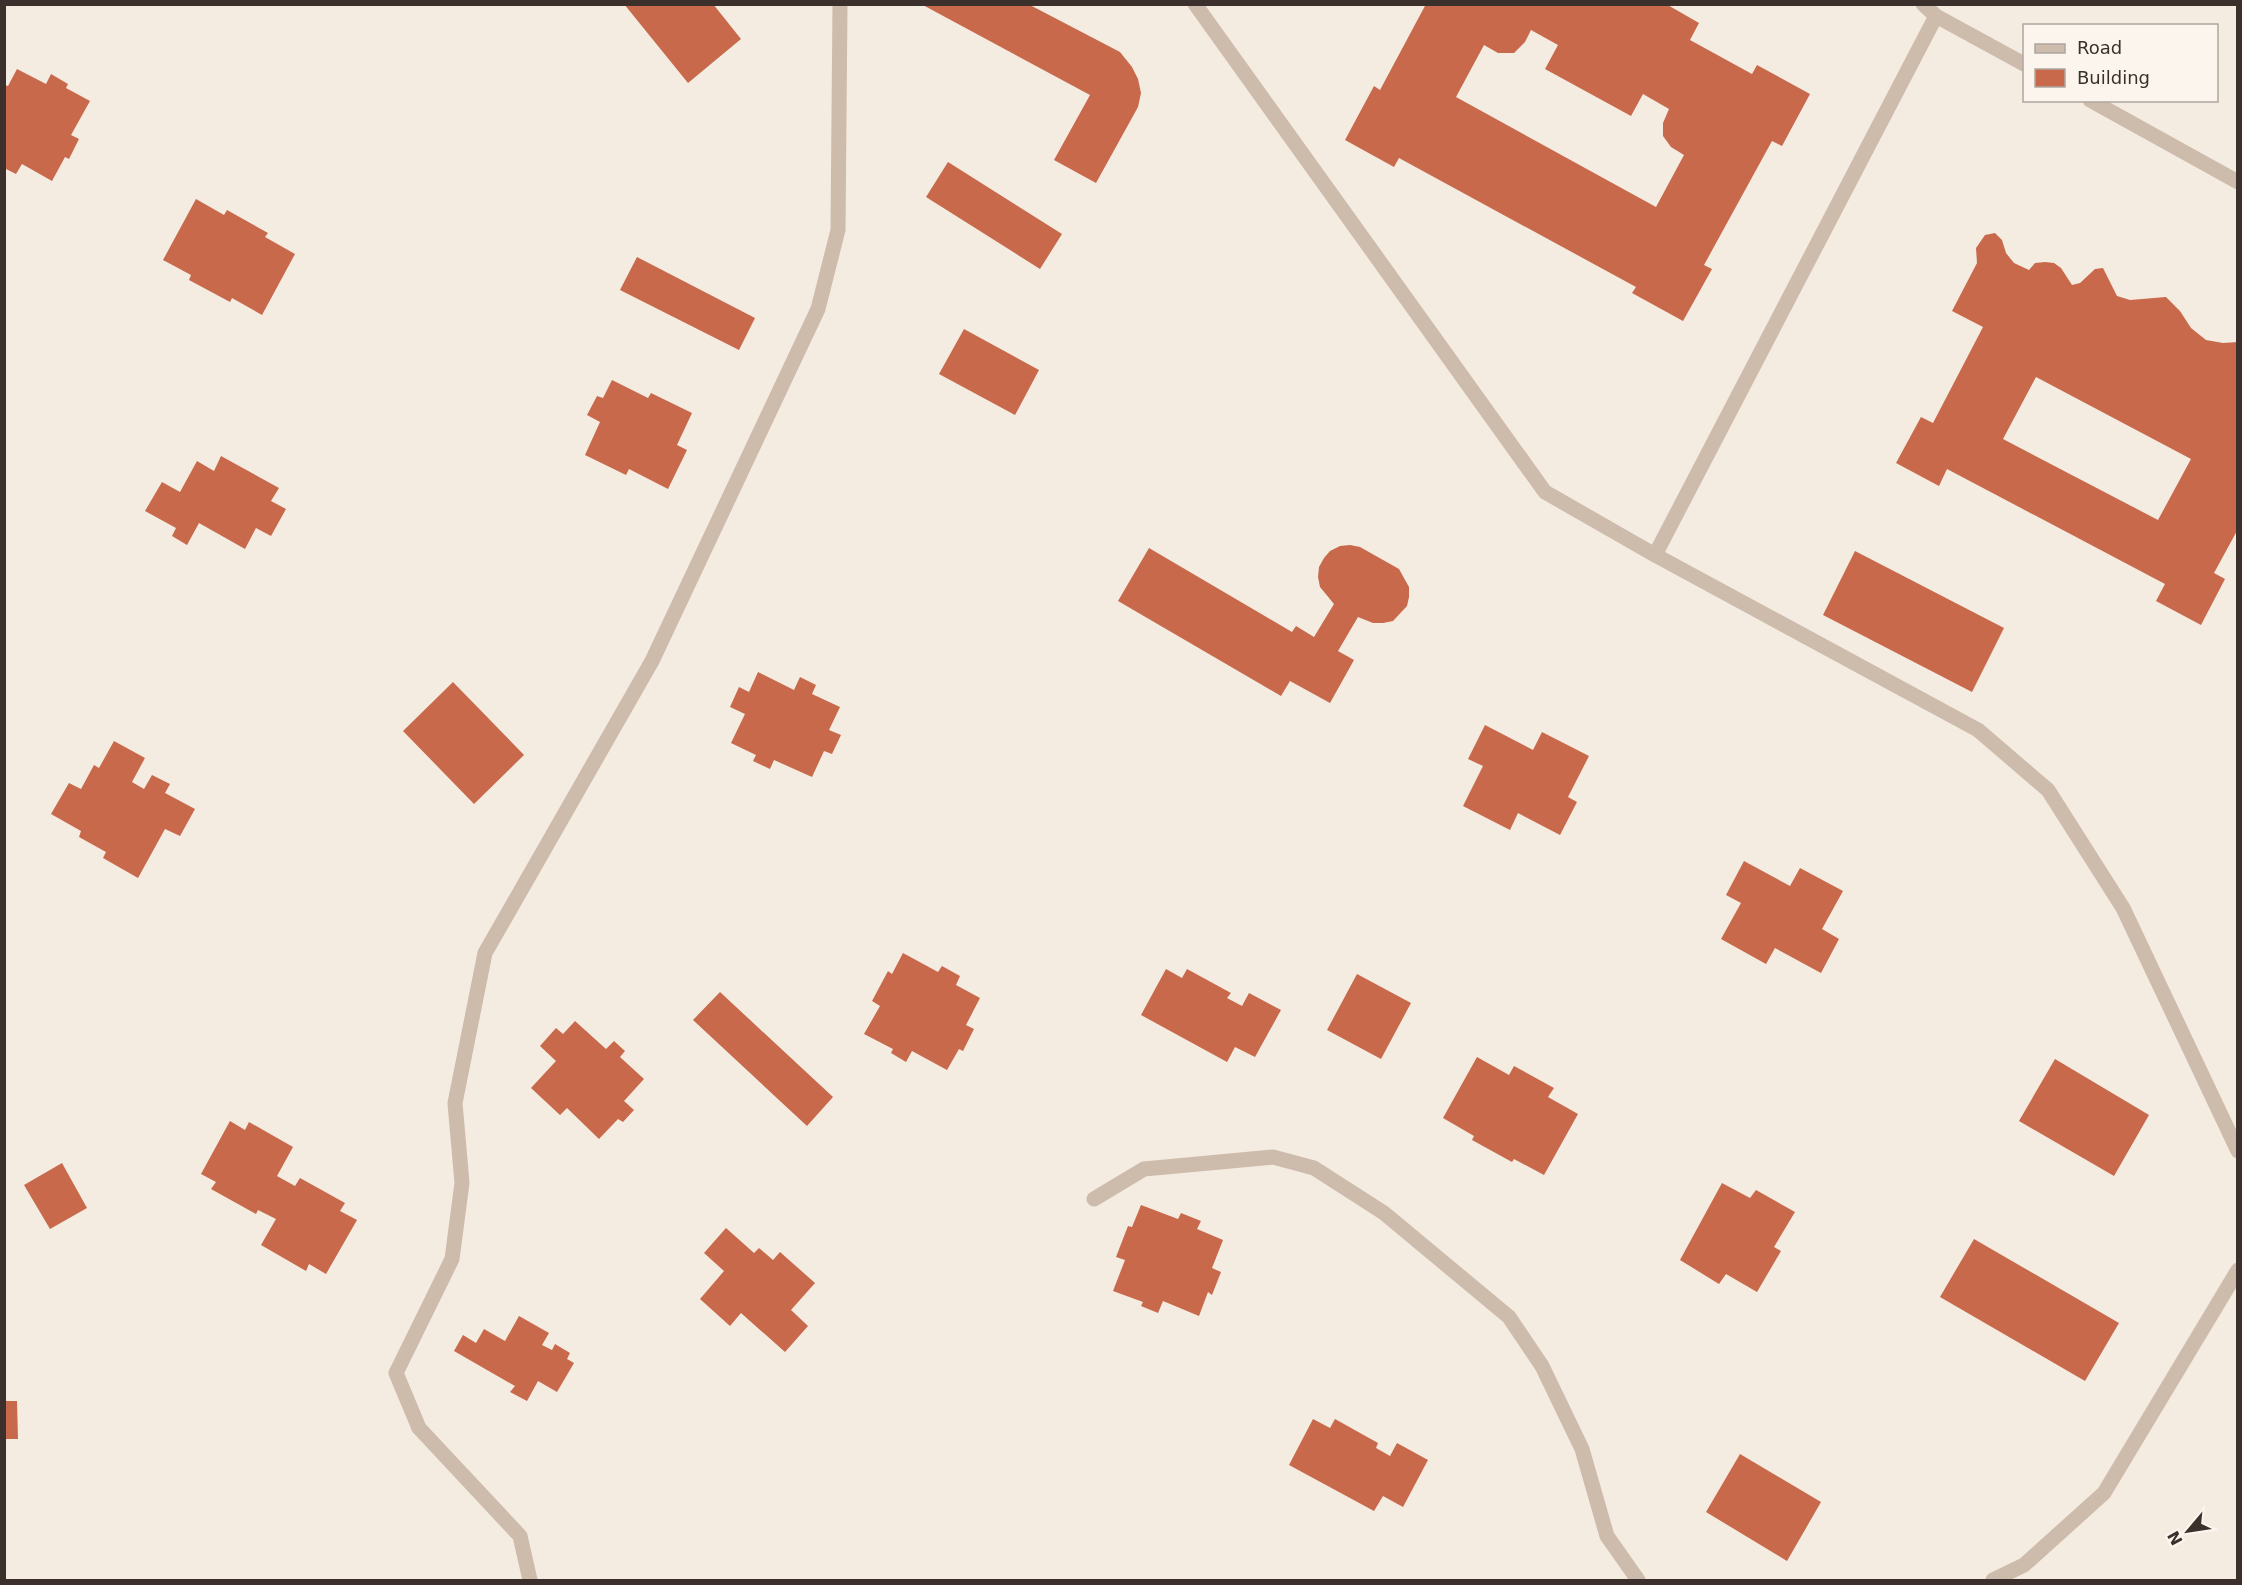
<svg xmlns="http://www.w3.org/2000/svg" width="2242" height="1585" font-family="'DejaVu Sans',sans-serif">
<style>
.building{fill:#c8694b;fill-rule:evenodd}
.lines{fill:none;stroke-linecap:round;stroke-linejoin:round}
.minor{stroke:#cdbbac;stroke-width:15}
</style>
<rect width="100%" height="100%" fill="#f4ebe1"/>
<path class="building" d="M624 4H713L741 39 688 83Z
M921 4H1028L1120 52 1132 67 1138 79 1141 93 1138 107 1096 183 1054 160 1090 95Z
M1426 4H1666L1699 23 1690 40 1752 74 1757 65 1810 94 1782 146 1772 141 1704 265 1712 269 1683 321 1632 293 1636 287 1399 158 1394 167 1345 140 1374 86 1380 90ZM1531 30 1558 45 1545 69 1631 116 1643 94 1669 109 1663 123V136L1671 147 1684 155 1656 207 1456 97 1484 45 1498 53H1514L1525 42Z
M17 69 46 84 51 74 68 84 66 88 90 101 71 135 79 139 69 159 65 157 52 181 22 164 16 174 4 168V85L8 86Z
M948 162 1062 234 1040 269 926 197Z
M196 199 224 215 227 210 268 233 265 237 295 254 262 315 232 298 230 302 189 280 191 275 163 260Z
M1995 233 2002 240 2006 253 2014 263 2029 270 2035 263 2045 262 2054 263 2061 268 2072 285 2080 283 2095 269 2103 268 2117 296 2130 300 2166 297 2180 311 2191 328 2206 340 2223 343 2238 342V529L2214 573 2225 579 2201 625 2156 601 2165 584 1947 469 1939 486 1896 463 1921 417 1933 423 1983 327 1952 311 1977 263 1976 248 1985 235ZM2036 377 2191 459 2158 520 2003 439Z
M637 257 755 318 739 350 620 290Z
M964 329 1039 370 1015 415 939 374Z
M612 380 648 398 651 393 692 413 677 445 687 450 668 489 629 469 626 475 585 455 600 422 587 415 597 396 603 398Z
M221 456 279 488 271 501 286 509 271 536 256 528 245 549 199 523 187 545 172 536 176 528 145 511 162 482 180 492 197 461 214 471Z
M1350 545 1360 547 1399 569 1409 587V597L1407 606 1393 621 1383 623H1373L1358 617 1338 651 1354 660 1330 703 1290 681 1281 696 1118 601 1149 548 1292 632 1296 626 1314 637 1334 604 1320 587 1318 577 1319 567 1324 558 1330 551 1340 546Z
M1855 551 2004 628 1972 692 1823 615Z
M758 672 794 690 800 677 816 685 812 694 840 707 829 730 841 735 832 754 824 751 812 777 774 760 770 769 753 761 756 755 731 743 745 714 730 707 739 687 749 692Z
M453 682 524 755 474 804 403 731Z
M1485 725 1533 750 1542 732 1589 756 1568 797 1577 802 1560 835 1518 813 1510 830 1463 806 1483 766 1468 759Z
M114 741 145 758 132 782 144 789 152 775 170 784 165 793 195 809 180 836 165 829 138 878 103 858 106 852 79 837 81 831 51 814 69 783 81 789 94 765 99 768Z
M1744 861 1790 886 1800 868 1843 891 1822 929 1839 939 1821 973 1775 948 1766 964 1721 939 1741 903 1726 895Z
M903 953 938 972 942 966 960 976 956 985 980 998 966 1025 974 1029 963 1051 959 1049 947 1070 912 1051 906 1062 891 1053 893 1049 864 1034 880 1006 872 1001 888 971 892 974Z
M1166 969 1182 978 1187 969 1231 993 1227 998 1242 1006 1249 993 1281 1010 1255 1057 1235 1047 1227 1062 1141 1015Z
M1357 974 1411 1003 1381 1059 1327 1030Z
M720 992 833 1097 807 1126 693 1020Z
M575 1021 606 1049 614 1041 625 1051 620 1057 644 1079 624 1101 634 1110 623 1122 618 1119 599 1139 567 1108 560 1115 531 1088 556 1061 540 1046 556 1028 563 1034Z
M1477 1057 1509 1075 1514 1066 1554 1088 1548 1097 1578 1114 1544 1175 1514 1159 1512 1162 1472 1140 1474 1136 1443 1118Z
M2055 1059 2149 1115 2114 1176 2019 1121Z
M230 1121 245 1130 249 1122 293 1147 277 1176 295 1186 300 1178 345 1203 340 1211 357 1220 326 1274 309 1264 306 1271 261 1245 276 1219 258 1210 256 1214 211 1189 216 1182 201 1174Z
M62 1163 87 1208 50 1229 24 1185Z
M1722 1183 1750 1198 1756 1190 1795 1212 1774 1247 1781 1251 1757 1292 1726 1274 1719 1284 1680 1260Z
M1141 1205 1178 1219 1181 1213 1201 1221 1197 1229 1223 1240 1212 1268 1221 1272 1212 1295 1208 1292 1199 1316 1163 1301 1158 1313 1141 1306 1143 1302 1113 1291 1125 1260 1116 1257 1128 1226 1132 1227Z
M726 1228 754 1253 759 1248 773 1260 780 1252 815 1283 791 1310 808 1326 785 1352 741 1313 730 1326 700 1299 724 1271 704 1253Z
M1974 1239 2119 1323 2085 1381 1940 1297Z
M519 1316 549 1333 542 1345 552 1350 555 1344 570 1353 567 1359 574 1363 557 1392 538 1381 527 1401 510 1392 515 1386 454 1351 463 1335 476 1343 484 1329 505 1341Z
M4 1401H17L18 1439H4Z
M1313 1419 1330 1428 1335 1419 1378 1443 1376 1448 1390 1456 1397 1443 1428 1460 1403 1507 1383 1496 1374 1511 1289 1465Z
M1740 1454 1821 1502 1787 1561 1706 1512Z"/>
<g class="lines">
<path class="minor" d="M1195 4 1545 492 1655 555 1978 730 2048 790 2123 908 2238 1151
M1923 4 1936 16 2024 64
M2090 100 2238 182
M1655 555 1936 16
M1094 1199 1144 1169 1273 1157 1314 1168 1384 1213 1509 1317 1542 1366 1582 1449 1607 1536 1638 1580
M530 1580 520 1536 419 1428 396 1373 452 1259 462 1183 455 1103 485 953 652 661 818 309 838 230 840 4
M1993 1580 2024 1565 2104 1493 2238 1270"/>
</g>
<rect width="2242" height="1585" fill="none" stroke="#3b302b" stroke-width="12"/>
<rect x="2023" y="24" width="195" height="78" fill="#fbf5ee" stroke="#aea6a0" stroke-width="1.5"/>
<rect x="2035" y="44" width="30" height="9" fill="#cdbbac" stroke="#aea6a0" stroke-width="1.5"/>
<text x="2077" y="54" font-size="18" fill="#3b302b">Road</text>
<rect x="2035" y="69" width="30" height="18" fill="#c8694b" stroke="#aea6a0" stroke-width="1.5"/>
<text x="2077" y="84" font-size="18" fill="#3b302b">Building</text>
<g transform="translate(2188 1531) rotate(241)" stroke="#fbf5ee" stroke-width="4.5" paint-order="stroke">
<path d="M0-4.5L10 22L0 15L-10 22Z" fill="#3b302b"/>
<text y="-9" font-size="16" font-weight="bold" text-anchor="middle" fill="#3b302b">N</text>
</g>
</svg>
